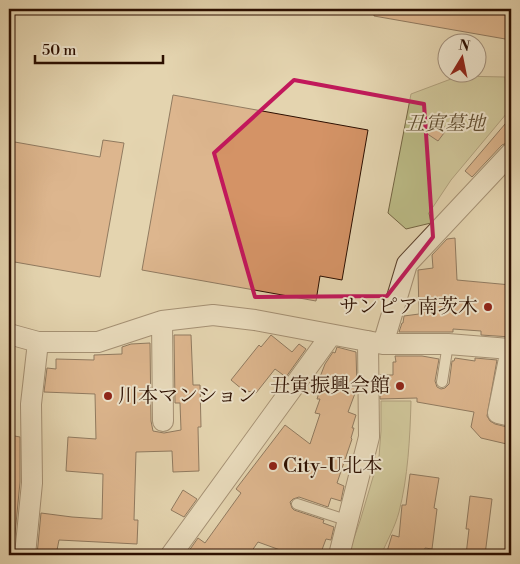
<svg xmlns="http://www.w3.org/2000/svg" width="520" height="564" font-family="'Libre Bodoni','Noto Serif JP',serif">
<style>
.green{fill:#bbbb86;stroke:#746543}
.building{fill:#d49366;stroke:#2c0f00}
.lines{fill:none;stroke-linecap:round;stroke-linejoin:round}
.service-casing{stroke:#5a402c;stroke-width:12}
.minor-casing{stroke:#5a402c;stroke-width:22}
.service{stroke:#ede3cb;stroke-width:10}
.minor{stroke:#ede3cb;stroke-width:20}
.marked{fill:none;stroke:#c2185b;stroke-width:4;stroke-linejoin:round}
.poi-dot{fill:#8f2418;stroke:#ede3cb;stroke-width:2}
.labels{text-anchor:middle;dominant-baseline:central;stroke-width:4;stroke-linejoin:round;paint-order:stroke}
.park-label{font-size:20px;font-style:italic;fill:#5e4b2f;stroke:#ede3cb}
.poi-label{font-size:20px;fill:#2c0f00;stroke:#ede3cb;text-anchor:end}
</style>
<rect width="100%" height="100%" fill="#e4d4af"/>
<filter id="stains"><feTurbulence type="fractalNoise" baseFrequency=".004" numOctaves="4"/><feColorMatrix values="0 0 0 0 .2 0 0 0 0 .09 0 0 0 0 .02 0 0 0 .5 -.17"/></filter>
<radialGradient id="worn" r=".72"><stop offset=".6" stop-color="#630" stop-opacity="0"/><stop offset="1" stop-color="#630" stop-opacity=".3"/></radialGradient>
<path class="green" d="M459 76 505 77 507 113 451 180 429 213 431 223 406 229 388 213 411 94Z
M381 401H411C410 438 408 477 399 512 395 527 387 541 381 555H348L360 521 379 457 381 431Z"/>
<path class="building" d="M374 9H511V40L374 16Z
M173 95 368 130 342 280 320 276 316 301 142 270Z
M511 117V141L502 145 472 177 465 171Z
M435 120 447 129 438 141 426 133Z
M103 140 124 143 100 277 9 261V141L100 157Z
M455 238 457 280 511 285V337L481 335V331L453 329V332H399L402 323H403L404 316 419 314 418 270 433 268 432 255 447 239Z
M174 335H191L193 385H200L201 427H198L199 471 173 472 172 451 136 452 134 520H138L137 544 59 540 56 555H37L41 513 72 517 102 519 103 474 66 471 68 437 96 439 95 394 44 392 47 368 56 369V359L94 360V355L122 354V347L131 344 150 343 151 421 153 431 164 433 181 430 180 403H175Z
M271 335 292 352 299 344 306 349 286 377 275 369 256 393 243 390 231 380 259 345 261 347Z
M337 347 356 352 357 388 348 412 356 415 352 428H354L351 438 352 439 337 483 344 486 341 501 331 498 328 507 299 497 293 499 290 502 292 508 294 510 324 520 323 523 334 527 331 540 326 539 320 555H294L258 542 249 555H186L198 538 205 543 241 493 236 489 285 425 310 444 320 414 315 413 320 399H317L324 378 320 377 325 364 333 352 335 353Z
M395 356H422L439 359 435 381 437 387 441 389 445 388 449 384 452 361H454L455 358 475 361V358L497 360 487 416 490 421 495 424 511 428V445L481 438 471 427 474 412 417 402V398L380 399V375H393V362H396Z
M9 435 20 437V482L13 555H9Z
M410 474 439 478 434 508 437 509 432 549 425 548 423 555H386L392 535 399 537 402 505H406Z
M183 490 197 499 184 517 171 510Z
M470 496 492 499 485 555H466L469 529H466Z"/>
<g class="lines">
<defs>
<path id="service" d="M442 382 448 344
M297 504 349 521"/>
<path id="minor" d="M162 321 163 421
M9 334 38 342H98L162 321 213 315 255 320 383 344H448L511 349
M383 344 407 264 511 153
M511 349 498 413 511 416
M25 555 32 483 31 404 38 342
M171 555 331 335
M339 555 369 437 368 341"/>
</defs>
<use href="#service" class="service-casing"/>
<use href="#minor" class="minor-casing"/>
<use href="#service" class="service"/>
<use href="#minor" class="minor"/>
</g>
<path d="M0 0H520V564H0ZM294 80 424 104 433 237 387 296 255 297 214 153Z" fill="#e4d4af" fill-opacity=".55" fill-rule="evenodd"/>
<path class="marked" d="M294 80 424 104 433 237 387 296 255 297 214 153Z"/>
<g class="poi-dot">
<circle cx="488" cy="307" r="5"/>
<circle cx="400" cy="386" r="5"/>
<circle cx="108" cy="396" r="5"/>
<circle cx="273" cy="466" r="5"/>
</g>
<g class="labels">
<g class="park-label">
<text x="445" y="124">丑寅墓地</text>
</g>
<g class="poi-label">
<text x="478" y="307">サンピア南茨木</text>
<text x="390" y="386">丑寅振興会館</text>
<text x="118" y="396" text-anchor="start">川本マンション</text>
<text x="283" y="466" text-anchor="start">City-U北本</text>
</g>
</g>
<rect width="520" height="564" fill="none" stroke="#e4d4af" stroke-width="30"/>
<rect x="10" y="10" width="500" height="544" fill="none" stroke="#2c0f00" stroke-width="2.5"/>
<rect x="15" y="15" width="490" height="534" fill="none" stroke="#2c0f00"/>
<g transform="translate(462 58) rotate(10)"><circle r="24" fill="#ede3cb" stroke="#a08e7a"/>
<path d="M0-4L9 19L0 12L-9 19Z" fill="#8f2418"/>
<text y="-8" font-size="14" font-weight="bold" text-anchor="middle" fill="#2c0f00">N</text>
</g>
<path d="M35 55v8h128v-8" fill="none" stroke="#2c0f00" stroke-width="2.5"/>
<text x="42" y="55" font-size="15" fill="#2c0f00" stroke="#ede3cb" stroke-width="4" paint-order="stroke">50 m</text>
<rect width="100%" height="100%" filter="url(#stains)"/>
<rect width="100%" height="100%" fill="url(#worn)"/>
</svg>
